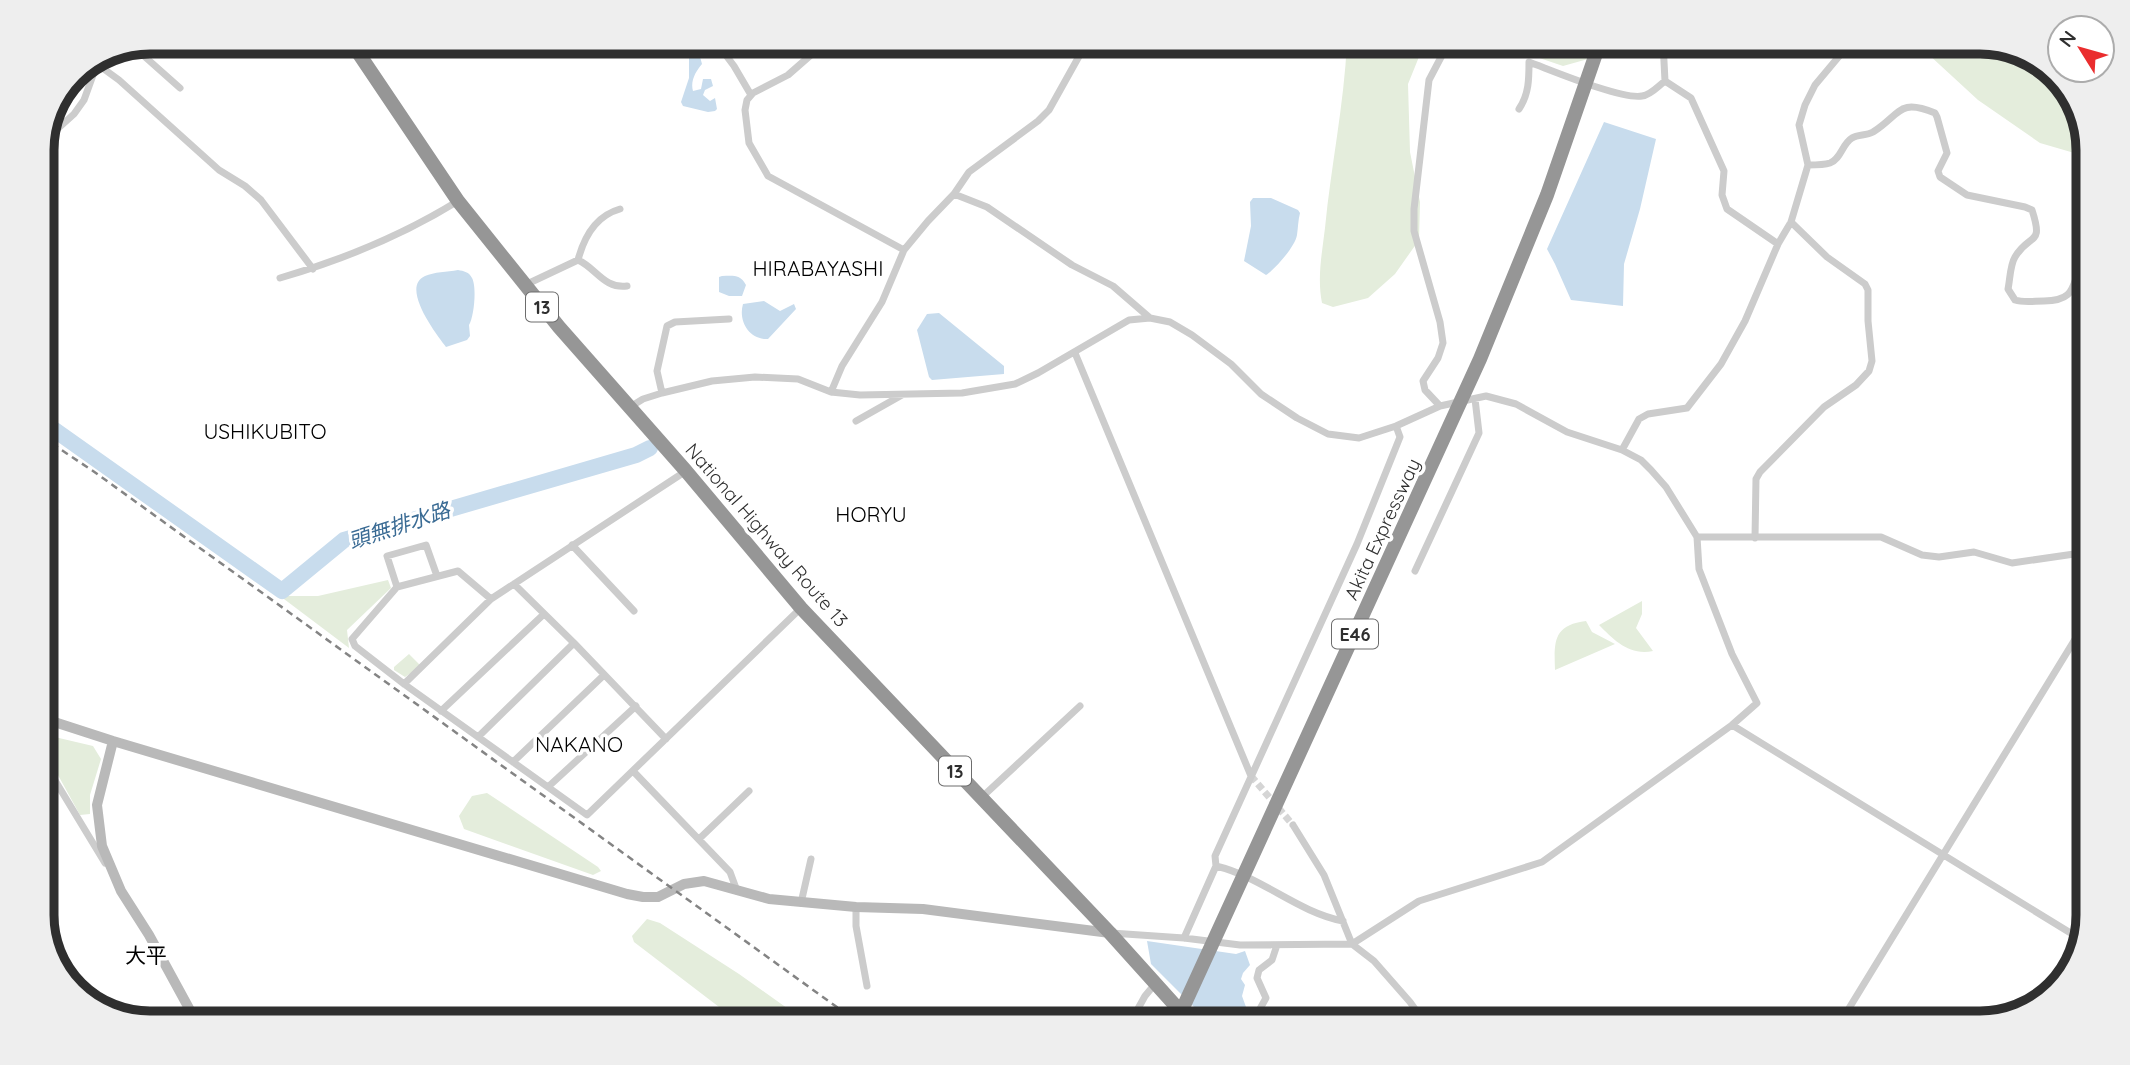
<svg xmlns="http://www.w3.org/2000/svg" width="2130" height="1065" font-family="Quicksand,'Noto Sans JP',sans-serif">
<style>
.green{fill:#e4eddc}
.water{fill:#c8dced}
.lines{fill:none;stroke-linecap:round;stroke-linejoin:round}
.river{stroke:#c8dced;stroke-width:16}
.street-tunnel{stroke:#d5d5d5;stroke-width:7;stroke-dasharray:7 3.5;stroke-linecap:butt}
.street{stroke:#ccc;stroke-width:7}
.secondary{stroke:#b9b9b9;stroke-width:10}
.highway{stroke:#969696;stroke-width:14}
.rail{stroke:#848484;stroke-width:2.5;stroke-dasharray:7 5;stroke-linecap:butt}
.labels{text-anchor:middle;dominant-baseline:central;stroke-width:7;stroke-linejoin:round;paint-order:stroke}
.shield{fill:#fff;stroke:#6d6d6d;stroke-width:2}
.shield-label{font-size:18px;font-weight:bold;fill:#2f2f2f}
.street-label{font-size:19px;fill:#2f2f2f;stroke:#fff}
.neighbourhood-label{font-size:21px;fill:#000;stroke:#fff}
.water-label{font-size:21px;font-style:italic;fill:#3a6b94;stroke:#fff}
.rim{fill:none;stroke:#2f2f2f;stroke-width:9}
</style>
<rect width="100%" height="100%" fill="#fff"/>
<path class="green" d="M1347 42H1427L1423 47 1408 84 1410 152 1420 202 1419 240 1395 274 1368 298 1333 307 1322 303C1317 278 1322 253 1325 228 1331 166 1344 105 1347 42Z
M1493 42H1595L1588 59 1563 66Z
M1915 42H1980L2027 53 2070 90 2088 143V157L2040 143 1978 100Z
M388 580 391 588 347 630 349 648 280 596H318Z
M1642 601V614L1636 628 1653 651C1629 656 1614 640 1599 625Z
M1586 621 1592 632 1615 644 1555 670C1554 642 1553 625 1586 621Z
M409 654 421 666 405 677 394 670V667Z
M42 734 93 746 101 759 90 795V814L80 815 42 746Z
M487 793 598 867 601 871 593 875 464 829 459 816 472 796Z
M647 919 660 923 739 974 808 1023H740L634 942 632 936Z"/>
<path class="water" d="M692 50 699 53 702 64C696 71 690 81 693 91L701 89 703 79H711L713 86 705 90 703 95 710 101 715 98 717 109 715 111 708 112 683 106 681 102 689 78V53Z
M1604 122 1656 139 1640 209 1624 264 1623 306 1571 300 1555 264 1547 249Z
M1253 198H1271L1298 210 1300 213C1298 221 1298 228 1297 235 1295 247 1275 269 1266 275L1244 261 1251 226 1250 202Z
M458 270C464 271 469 272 472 278 477 287 474 317 469 325L470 336 467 340 446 347C436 334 400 287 425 276 434 272 447 272 458 270Z
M722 276C733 276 740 274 746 285L742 296H729L719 292V277Z
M764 301 780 311 794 304 796 309 768 339C749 340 738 321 743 304Z
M939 313 1004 366V374L932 380 929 377 917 330 927 314Z
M1147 941 1236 954 1245 951 1250 965 1243 973 1241 979 1245 985 1242 996 1246 1007 1238 1023H1210L1151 964Z"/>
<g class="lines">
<path class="river" d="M42 421 282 591 344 540 636 455 650 448"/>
<path class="street-tunnel" d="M1251 776 1293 825"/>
<path class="street" d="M220 42V43
M716 42 734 66 751 95
M843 42 812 54 788 75 753 93 747 100 745 110 749 143 768 176 904 250
M1663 42 1665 81
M135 48 180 88
M97 64 119 80 219 170 245 186 261 200 313 269
M1665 81 1691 98 1724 171 1722 195 1727 209 1778 244
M1519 109C1529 94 1529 79 1529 62 1551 70 1622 100 1642 96 1651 95 1658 86 1665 81
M43 142 74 114 84 100 97 64
M1808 165C1815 165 1824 165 1830 163 1841 159 1842 144 1852 138 1858 134 1866 136 1873 132 1901 114 1898 98 1935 113L1937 117 1947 153 1938 171 1940 177 1967 195 2025 207 2032 210C2044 247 2030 232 2015 257 2010 265 2010 280 2008 289L2015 300C2024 303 2034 301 2044 301 2083 301 2068 277 2088 257
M954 194 987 207 1072 265 1113 286 1150 318
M578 260C596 268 604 289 627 286
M280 278C342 260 403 235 458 201
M525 285 578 260C584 237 595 216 620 209
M1075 353 1251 776
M831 392 842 366 882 302 904 250 928 221 954 194 969 172 1038 121 1049 110 1087 42
M662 393 657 371 667 326 675 322 729 319
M1440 406 1425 390 1423 381 1438 358 1443 343 1440 322 1414 231V209L1429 80 1449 42
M630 407 643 399 662 393 712 381 755 377 798 379 831 392 860 395 962 393 1015 384 1038 373 1129 320 1150 318 1170 322 1192 335 1231 364 1261 394 1297 418 1328 434 1359 438 1396 426 1440 406 1486 396 1516 404 1567 432 1622 450 1641 460 1651 470 1666 487 1697 537 1699 569 1732 654 1757 703 1732 725 1542 862 1419 901 1352 944 1240 945 1184 938 1111 933
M856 421 902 395
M1622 450 1639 419 1648 414 1687 408 1721 364 1745 321 1778 244 1791 222 1808 165 1799 125 1805 105 1815 85 1851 42
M1697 537H1881L1922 555 1939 557 1974 552 2012 563 2088 552
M1755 538 1756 479 1760 472 1824 407 1856 385 1869 371 1872 361 1868 321V290L1865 284 1827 257 1791 222
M572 545 634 611
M1415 571 1479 433 1475 399
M514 584 574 643 666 739
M397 587 387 556 426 545 437 576
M491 599 458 571 397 587 352 639 355 646 404 684 587 815 801 608
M404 684 491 599 686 471
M441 711 544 614
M1732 725 2082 940
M478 737 574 643
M42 759 105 863
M513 762 604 675
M633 771 730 872 737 891
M548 787 636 706
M981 798 1080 706
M1293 825 1324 875 1352 944 1374 961 1410 1002 1425 1023
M699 839 749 791
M1216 866C1262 877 1297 912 1343 921
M801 903 811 859
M856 907V926L867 986
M1184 938 1216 866 1215 856 1357 544 1400 437 1396 426
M1256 1017 1268 1023
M1130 1023 1145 996 1155 984
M1252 1023 1266 998 1257 978 1259 970 1272 960 1277 945
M1840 1023 2088 618"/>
<path class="secondary" d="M42 718 113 741 627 894 643 897H658L684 884 704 881 769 899 856 907 923 909 1110 933
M113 741 97 805 102 846 121 891 149 935 197 1023"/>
<path class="highway" d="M351 42 458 201 559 327 686 471 801 608 1110 933 1191 1023
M1176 1023 1480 359 1547 195 1600 42"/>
<path class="rail" d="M42 437 93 471 859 1023"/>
</g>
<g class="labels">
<g class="shield">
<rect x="526" y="292.5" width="32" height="29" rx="5"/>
<rect x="1332" y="619.5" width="46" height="29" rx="5"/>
<rect x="939" y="756.5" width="32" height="29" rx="5"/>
</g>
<g class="shield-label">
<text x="542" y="307">13</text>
<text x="1355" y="634">E46</text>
<text x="955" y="771">13</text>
</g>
<g class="street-label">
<text transform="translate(1382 529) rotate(-65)">Akita Expressway</text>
<text transform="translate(767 535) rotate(49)">National Highway Route 13</text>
</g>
<g class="neighbourhood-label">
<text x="818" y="268">HIRABAYASHI</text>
<text x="265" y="431">USHIKUBITO</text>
<text x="871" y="514">HORYU</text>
<text x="579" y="744">NAKANO</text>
<text x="146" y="955">大平</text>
</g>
<g class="water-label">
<text transform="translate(399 525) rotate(-18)">頭無排水路</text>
</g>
</g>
<path d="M0 0H2130V1065H0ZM150 54H1980A96 96 0 0 1 2076 150V915A96 96 0 0 1 1980 1011H150A96 96 0 0 1 54 915V150A96 96 0 0 1 150 54Z" fill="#eee" fill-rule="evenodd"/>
<path class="rim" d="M150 54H1980A96 96 0 0 1 2076 150V915A96 96 0 0 1 1980 1011H150A96 96 0 0 1 54 915V150A96 96 0 0 1 150 54Z"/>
<g transform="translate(2081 49) rotate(307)"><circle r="33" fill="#ffffff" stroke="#acacac" stroke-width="2"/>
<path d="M0-5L12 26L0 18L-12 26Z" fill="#ea2d2e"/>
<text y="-10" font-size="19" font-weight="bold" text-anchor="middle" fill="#2f2f2f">N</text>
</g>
</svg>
